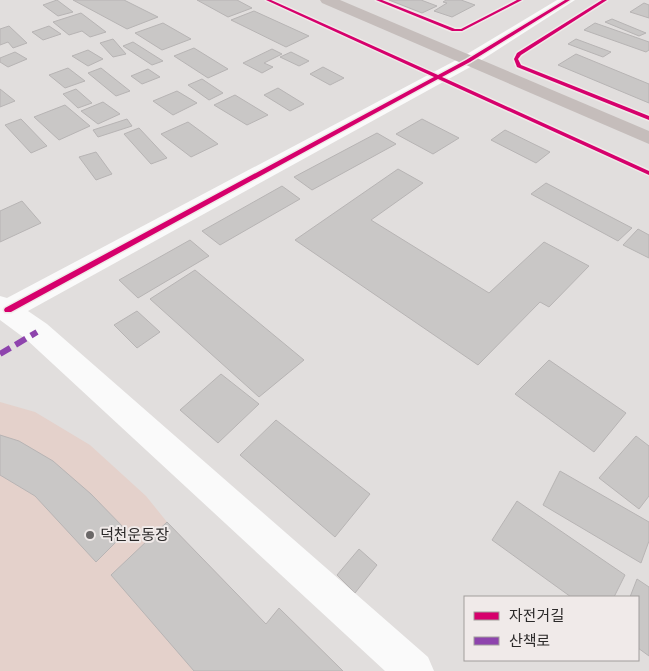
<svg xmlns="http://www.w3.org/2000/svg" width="649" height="671" font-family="'Crimson Pro','Noto Sans KR',serif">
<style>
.green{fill:#e4d1cb}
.building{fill:#c9c7c6;stroke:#b7b4b4}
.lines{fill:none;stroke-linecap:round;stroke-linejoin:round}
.minor{fill:#fafafa;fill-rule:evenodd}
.major{fill:#c5bdbb;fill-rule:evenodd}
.quiet{stroke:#8e44ad;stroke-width:6;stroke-dasharray:12 6;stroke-linecap:butt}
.cycleway-casing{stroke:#f0eae9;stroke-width:3}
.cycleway{fill:#d6006c;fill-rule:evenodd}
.poi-dot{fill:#6b6868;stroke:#f0eae9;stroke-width:2}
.labels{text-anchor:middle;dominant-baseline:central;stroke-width:4;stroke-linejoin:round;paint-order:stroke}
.near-poi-label{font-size:15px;fill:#2b2929;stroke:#f0eae9;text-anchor:start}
</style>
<rect width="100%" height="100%" fill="#e1dedd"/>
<path class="green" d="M0 402 35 412 90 445 146 496 167 522 266 624 279 608 343 671H0Z"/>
<path class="building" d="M57 0 73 12 58 16 43 5Z
M73 0H124L158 17 127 29Z
M197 0H237L252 8 228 17Z
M389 0H421L437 6 422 13Z
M446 0H461L475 5 452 17 434 11 447 3 443 2Z
M644 3 649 5V18L630 12Z
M254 11 309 36 286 47 231 20Z
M81 13 106 32 90 37 82 31 69 35 53 22Z
M612 19 646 33 639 36 605 22Z
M163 23 191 39 162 50 135 33Z
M595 23 649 42V50L646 52 584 30Z
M9 26 27 43 13 48 8 42 0 45V29Z
M49 26 61 34 43 40 32 32Z
M113 39 126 54 113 57 100 43Z
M576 39 611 52 603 57 568 44Z
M133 42 163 61 152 65 123 46Z
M194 48 228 69 208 78 174 56Z
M272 49 282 54 264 63 273 67 262 73 243 63Z
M88 50 103 59 88 66 72 56Z
M15 52 27 59 8 67 0 62V58Z
M291 52 309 61 299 66 280 57Z
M576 54 649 84V103L558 65Z
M323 67 344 78 330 85 310 74Z
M68 68 85 81 65 88 49 75Z
M101 68 130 91 116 96 88 73Z
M148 69 160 77 142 84 131 76Z
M202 79 223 93 209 100 188 85Z
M278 88 304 104 290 111 264 95Z
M0 89 15 101 0 107Z
M76 89 92 103 78 108 63 94Z
M177 91 197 103 173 115 153 101Z
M235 95 268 115 247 125 214 105Z
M103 102 120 114 98 124 81 111Z
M65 105 90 126 59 140 34 117Z
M21 119 47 146 31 153 5 125Z
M127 119 132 126 98 137 93 130Z
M422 119 459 138 433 154 396 134Z
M188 122 218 144 191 157 161 134Z
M139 128 167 158 151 164 124 134Z
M505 130 550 152 536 163 491 140Z
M377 133 396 144 312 190 294 177Z
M96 152 112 174 96 180 79 157Z
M398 169 423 183 371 220 489 293 544 242 589 266 549 307 540 302 478 365 295 240Z
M546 183 632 228 618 241 531 194Z
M282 186 300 199 220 245 202 231Z
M22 201 41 223 0 242V211Z
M638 229 649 235V258L623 245Z
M190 240 209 256 138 298 119 280Z
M195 270 304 360 259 397 150 299Z
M137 311 160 332 137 348 114 325Z
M549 360 626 413 594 452 515 394Z
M221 374 259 404 218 443 180 410Z
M276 420 370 494 335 537 240 455Z
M0 435 19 441 53 461 91 494 127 531 96 562 35 496 0 475Z
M636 436 649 446V496L639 509 599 478Z
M560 471 649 522V541L641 563 543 505Z
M517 501 625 575 614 597H571L492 540Z
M167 522 266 624 279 608 343 671H194L111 575Z
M359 549 377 565 355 593 337 575Z
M637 579 649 587V656L638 648V597H630Z"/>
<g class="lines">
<path class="minor" d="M557 0H575L474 65 28 311 47 324 428 657 434 671H385L27 340 0 320V296L7 298 462 57Z"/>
<path class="major" d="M320 0H340L649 131V144L322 3Z"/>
<path class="quiet" d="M0 354 37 332"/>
<defs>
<path id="cycleway" d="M266 0H271L438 75 466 60 565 0H570L470 62 442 77 649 171V175L438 79 11 312H5L4 310 5 308 434 77Z
M376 0H382L455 29H461L517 0H522L462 31H452Z
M602 0H607L521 55 518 59 521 65 649 116V120L517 67 514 59 517 53Z"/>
</defs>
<use href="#cycleway" class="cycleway-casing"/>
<use href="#cycleway" class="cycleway"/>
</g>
<circle class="poi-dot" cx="90" cy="535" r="5"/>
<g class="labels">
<g class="near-poi-label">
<text x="100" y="535">덕천운동장</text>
</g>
</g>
<rect x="464" y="596" width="175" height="65" fill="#f0eae9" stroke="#a19d9c"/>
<rect x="474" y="612" width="25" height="8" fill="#d6006c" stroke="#a19d9c"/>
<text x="509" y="621" font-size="15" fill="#2b2929">자전거길</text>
<rect x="474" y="637" width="25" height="8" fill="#8e44ad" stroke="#a19d9c"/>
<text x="509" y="646" font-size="15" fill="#2b2929">산책로</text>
</svg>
